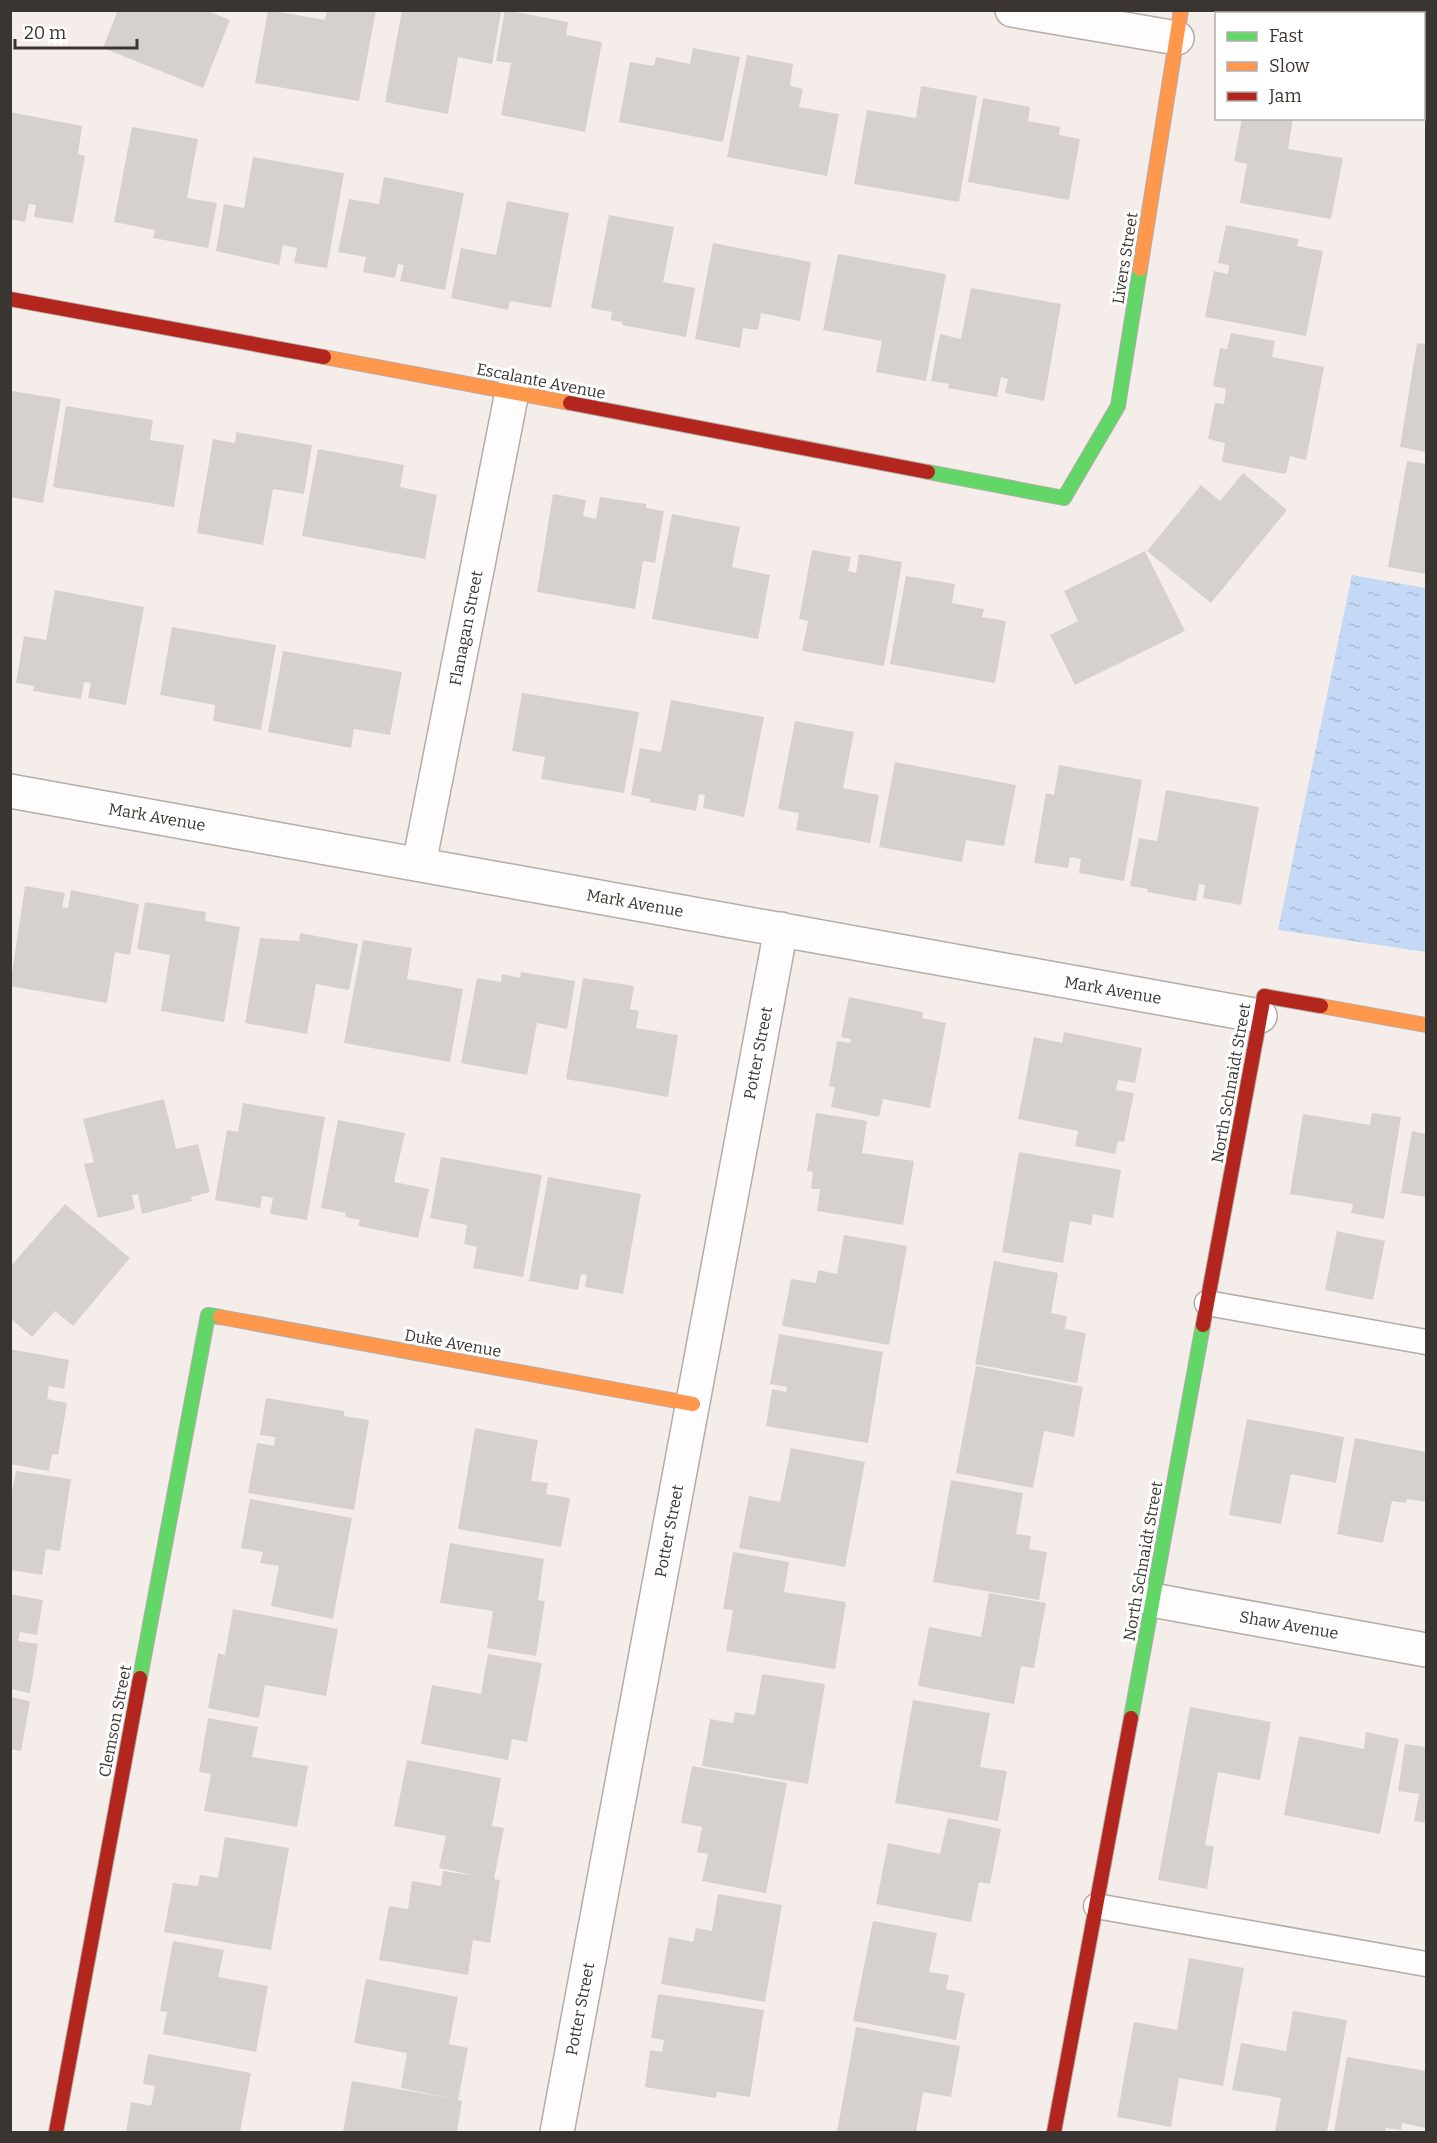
<svg xmlns="http://www.w3.org/2000/svg" width="1437" height="2143" font-family="Bitter,serif">
<style>
.water{fill:url(#water-ripples)}
.building{fill:#d7d1ce}
.lines{fill:none;stroke-linecap:round;stroke-linejoin:round}
.lane-casing{stroke:#b3adaa;stroke-width:27}
.street-casing{stroke:#b3adaa;stroke-width:36}
.fast-casing{stroke:#b3adaa;stroke-width:16}
.slow-casing{stroke:#b3adaa;stroke-width:16}
.jam-casing{stroke:#b3adaa;stroke-width:16}
.lane{stroke:#fefcfc;stroke-width:24}
.street{stroke:#fefcfc;stroke-width:33}
.fast{stroke:#63d668;stroke-width:14}
.slow{stroke:#ff974d;stroke-width:14}
.jam{stroke:#b3261e;stroke-width:14}
.labels{text-anchor:middle;dominant-baseline:central;stroke-width:6;stroke-linejoin:round;paint-order:stroke}
.street-label{font-size:16px;fill:#3b3532;stroke:#fff}
</style>
<defs>
<pattern id="water-ripples" width="26" height="14" patternUnits="userSpaceOnUse" patternTransform="scale(1.5)"><rect width="26" height="14" fill="#c5d9f6"/><path d="M2 4q2-2 4 0t4 0M15 11q2-2 4 0t4 0" fill="none" stroke="#aabbd3"/></pattern>
</defs>
<rect width="100%" height="100%" fill="#f5edea"/>
<path class="water" d="M1352 575 1426 588V952L1278 930Z"/>
<path class="building" d="M118 10H206L230 20 203 88 103 48Z
M268 10 325 20 327 10H376L359 101 255 83Z
M402 10 501 12 492 64 458 57 448 114 385 102Z
M505 10 568 22 566 35 602 42 585 132 501 115 511 63 496 61Z
M1262 10H1306L1316 12 1261 14Z
M693 48 740 57 723 142 619 122 630 62 654 66 656 57 690 64Z
M747 55 793 64 790 86 803 89 799 107 839 114 827 176 727 157Z
M921 86 977 96 959 202 854 184 867 110 916 118Z
M983 98 1030 107 1028 121 1060 127 1059 135 1080 139 1069 200 968 182Z
M10 112 82 126 78 154 85 156 73 223 34 217 36 205 29 204 25 222 10 219Z
M1242 118H1293L1288 149 1343 158 1331 219 1240 203 1247 164 1234 161Z
M132 127 198 139 187 198 217 203 208 248 153 238 155 230 114 222Z
M253 157 344 173 327 268 294 263 297 248 283 245 279 265 216 251 224 204 244 208Z
M384 177 464 193 445 290 400 281 404 265 398 264 395 278 363 272 366 257 338 252 349 199 379 204Z
M507 201 569 213 551 308 510 301 508 310 451 298 461 248 496 255Z
M609 215 674 227 663 282 695 288 686 337 622 325V322L611 320 612 312 591 308Z
M1226 225 1299 239 1297 246 1323 251 1306 336 1205 317 1214 271 1228 274 1229 265 1218 263Z
M713 243 811 262 800 321 761 313 758 330 743 328 740 348 695 339Z
M838 254 946 274 926 381 876 372 882 341 823 330Z
M971 288 1061 304 1044 401 1005 393 1008 379 1001 377 997 397 948 388 949 384 931 381 940 334 961 339Z
M1231 333 1275 341 1272 357 1324 367 1306 460 1290 456 1286 474 1222 462 1225 443 1208 439 1215 403 1224 404 1226 389 1213 386 1220 348 1227 349Z
M1417 343 1426 344V452L1400 447Z
M12 391 61 399 43 503 10 497Z
M66 406 153 420 150 440 184 445 174 507 53 487Z
M236 432 312 445 304 494 273 489 263 545 197 533 213 439 235 443Z
M318 449 404 465 400 487 437 495 425 559 302 536Z
M1407 461 1426 464V574L1388 567Z
M1243 473 1287 510 1211 603 1147 551 1201 485 1220 501Z
M553 494 586 500 583 516 596 519 600 497 646 504V508L664 511 655 563 643 561 635 609 537 592Z
M672 514 740 527 732 567 770 575 758 639 652 619Z
M812 550 851 557 848 571 856 573 859 554 902 562 884 666 802 651 808 621 799 619Z
M1145 551 1185 631 1075 685 1050 635 1078 621 1064 591Z
M906 576 955 584 952 603 984 609 982 617 1006 621 995 683 890 664Z
M55 590 144 607 126 705 88 698 91 683 84 682 81 699 33 691 34 686 16 683 24 636 46 640Z
M172 627 276 645 261 730 213 721 215 705 160 695Z
M283 651 402 672 390 735 354 729 351 748 268 732Z
M522 693 639 712 624 793 541 779 545 757 512 751Z
M671 700 764 717 744 817 703 808 705 795 699 794 696 811 650 802V799L631 795 640 748 661 752Z
M795 721 854 732 843 788 879 795 870 843 796 830 799 813 778 809Z
M895 762 1016 785 1004 846 966 840 962 862 879 847Z
M1059 765 1142 780 1124 881 1079 873 1081 859 1070 857 1068 868 1034 863 1046 793 1054 795Z
M1166 790 1259 807 1241 905 1203 898 1205 885 1199 884 1196 901 1147 892 1148 889 1130 886 1139 838 1157 841Z
M25 886 65 893 62 907 68 908 71 890 139 904 130 955 115 952 107 1003 10 986Z
M145 902 206 912 205 921 240 927 224 1022 161 1011 170 955 137 949Z
M300 933 358 944 349 990 316 984 307 1034 245 1023 260 938 299 941Z
M363 940 412 948 407 979 463 989 450 1062 344 1043Z
M521 972 575 981 567 1029 537 1023 527 1075 461 1063 477 978 501 982 502 974 520 978Z
M583 978 634 986 630 1009 639 1011 636 1028 678 1035 668 1097 566 1079Z
M849 997 923 1012 922 1018 946 1023 930 1108 883 1099 879 1117 831 1107 835 1087 829 1086 837 1041 850 1043 851 1039 841 1037Z
M1064 1032 1142 1048 1135 1083 1118 1080 1116 1090 1134 1093 1124 1142 1118 1141 1115 1154 1075 1146 1078 1131 1018 1119 1034 1037 1062 1043Z
M164 1099 176 1149 198 1144 210 1192 191 1197 192 1201 142 1214 138 1194 132 1195 135 1209 98 1218 84 1164 94 1162 83 1119Z
M243 1103 325 1117 307 1220 270 1214 273 1198 262 1196 260 1208 215 1200 227 1130 238 1132Z
M816 1113 867 1121 862 1153 914 1161 903 1225 817 1211 820 1189H811L813 1172 807 1171Z
M1372 1113 1401 1117 1384 1219 1351 1213 1353 1204 1290 1194 1303 1114 1370 1125Z
M338 1120 405 1133 394 1182 429 1189 418 1238 358 1226 360 1220 345 1217 346 1213 321 1208Z
M1412 1131 1426 1134V1197L1401 1193Z
M1019 1152 1121 1170 1113 1218 1093 1214 1091 1225 1070 1221 1063 1263 1002 1252Z
M441 1157 542 1175 523 1277 473 1268 477 1247 464 1244 467 1225 430 1218Z
M548 1177 641 1194 623 1294 585 1287 587 1275 581 1274 578 1290 529 1281Z
M65 1204 130 1258 73 1326 55 1311 32 1337 10 1318V1267Z
M1337 1231 1385 1241 1373 1300 1325 1290Z
M844 1235 907 1246 889 1345 782 1326 791 1279 816 1283 818 1270 837 1274Z
M994 1261 1058 1273 1051 1313 1067 1316 1065 1329 1086 1333 1077 1383 975 1364Z
M779 1334 883 1352 868 1443 766 1426 772 1389 786 1392 787 1387 770 1384Z
M10 1349 69 1360 64 1389 49 1386 47 1399 67 1403 58 1455 52 1454 49 1471 10 1464Z
M976 1366 1083 1387 1074 1437 1044 1431 1033 1488 956 1473Z
M266 1398 344 1411V1416L369 1420 354 1510 248 1493 257 1443 274 1446 275 1437 260 1435Z
M1247 1419 1344 1437 1336 1483 1291 1474 1281 1524 1229 1515Z
M475 1428 538 1440 531 1481 548 1483 546 1494 570 1498 561 1547 458 1529Z
M1355 1438 1426 1452V1502L1407 1499 1406 1503 1392 1501 1383 1543 1337 1534Z
M791 1448 865 1462 845 1567 739 1548 749 1496 780 1502Z
M16 1471 71 1479 60 1551 46 1549 42 1575 10 1570V1502Z
M951 1480 1023 1493 1016 1534 1031 1536 1029 1549 1047 1552 1039 1600 933 1582Z
M250 1499 352 1518 333 1619 271 1606 279 1566 260 1563 263 1552 241 1548Z
M450 1543 544 1559 538 1600 545 1601 536 1656 487 1648 493 1611 440 1603Z
M733 1552 789 1562 784 1592 846 1602 835 1669 726 1651 733 1610 723 1609Z
M989 1593 1046 1603 1034 1668 1021 1666 1014 1704 918 1686 929 1627 981 1637Z
M10 1594 43 1600 37 1635 20 1632 18 1641 38 1644 30 1693 10 1689Z
M233 1609 338 1629 326 1696 265 1685 259 1718 208 1708 218 1653 225 1655Z
M488 1654 542 1663 527 1742 512 1739 508 1760 421 1744 432 1685 481 1694Z
M762 1674 825 1684 808 1784 702 1766 710 1719 733 1723 735 1712 755 1715Z
M10 1697 30 1701 21 1751 10 1749Z
M913 1700 990 1713 980 1767 1007 1771 998 1821 895 1803Z
M1190 1707 1271 1722 1260 1780 1218 1772 1205 1845 1214 1846 1207 1889 1158 1880Z
M208 1718 258 1727 252 1757 308 1766 297 1827 204 1811 211 1774 199 1772Z
M1366 1732 1399 1739 1380 1834 1284 1815 1299 1736 1364 1749Z
M1405 1744 1426 1747V1823L1414 1821 1419 1794 1398 1791Z
M407 1760 501 1778 492 1826 504 1828 494 1879 500 1880 490 1943 473 1940 468 1975 379 1960 389 1906 408 1909 412 1881 441 1886 443 1871 478 1876 439 1868 446 1836 394 1826Z
M692 1766 787 1783 766 1893 702 1881 708 1854 697 1852 702 1827 681 1823Z
M948 1818 1001 1829 990 1884 979 1882 971 1922 876 1904 888 1843 940 1854Z
M225 1837 289 1848 271 1950 164 1932 173 1883 198 1886 200 1875 218 1878Z
M718 1894 782 1905 765 2002 661 1984 669 1937 693 1942 696 1928 712 1931Z
M873 1921 937 1933 929 1972 949 1975 946 1989 965 1993 956 2040 853 2021Z
M173 1941 224 1950 218 1977 268 1986 256 2052 163 2034 167 2012 160 2011Z
M1189 1958 1244 1968 1223 2086 1179 2078 1171 2127 1117 2117 1134 2022 1177 2030Z
M366 1979 458 1997 449 2044 468 2048 458 2100 462 2101 457 2132H343L352 2081 455 2099 401 2088 407 2053 354 2043Z
M658 1994 764 2010 750 2097 717 2092 716 2098 645 2087 650 2050 662 2052 664 2040 651 2038Z
M1293 2011 1347 2020 1327 2132H1275L1281 2098 1232 2090 1241 2043 1286 2051Z
M856 2027 960 2046 951 2097 923 2092 916 2132H837Z
M148 2054 251 2073 240 2132H126L131 2102 151 2106 155 2086 143 2084Z
M1347 2057 1426 2071V2128L1402 2123 1401 2130 1386 2128 1385 2132H1334Z"/>
<g class="lines">
<defs>
<path id="lane" d="M1207 1303 1426 1342
M1096 1906 1426 1964"/>
<path id="street" d="M1012 10 1177 38
M10 791 1260 1016
M419 864 512 392
M1152 1600 1426 1650
M557 2132 781 929"/>
<path id="fast" d="M928 472 1064 498 1118 406 1140 269
M140 1678 208 1315 220 1317
M1131 1718 1203 1325"/>
<path id="slow" d="M1140 269 1181 10
M324 357 570 403
M1321 1006 1426 1025
M220 1317 693 1404"/>
<path id="jam" d="M10 299 324 357
M570 403 928 472
M1203 1325 1264 996 1321 1006
M56 2132 140 1678
M1054 2132 1131 1718"/>
</defs>
<use href="#lane" class="lane-casing"/>
<use href="#street" class="street-casing"/>
<use href="#fast" class="fast-casing"/>
<use href="#slow" class="slow-casing"/>
<use href="#jam" class="jam-casing"/>
<use href="#lane" class="lane"/>
<use href="#street" class="street"/>
<use href="#fast" class="fast"/>
<use href="#slow" class="slow"/>
<use href="#jam" class="jam"/>
</g>
<g class="labels">
<g class="street-label">
<text transform="translate(1125 258) rotate(-81)">Livers Street</text>
<text transform="translate(541 381) rotate(11)">Escalante Avenue</text>
<text transform="translate(466 628) rotate(-79)">Flanagan Street</text>
<text transform="translate(157 817) rotate(10)">Mark Avenue</text>
<text transform="translate(635 903) rotate(10)">Mark Avenue</text>
<text transform="translate(1113 990) rotate(10)">Mark Avenue</text>
<text transform="translate(758 1053) rotate(-79)">Potter Street</text>
<text transform="translate(1231 1083) rotate(-80)">North Schnaidt Street</text>
<text transform="translate(453 1343) rotate(10)">Duke Avenue</text>
<text transform="translate(669 1531) rotate(-79)">Potter Street</text>
<text transform="translate(1143 1561) rotate(-80)">North Schnaidt Street</text>
<text transform="translate(1289 1625) rotate(10)">Shaw Avenue</text>
<text transform="translate(115 1721) rotate(-79)">Clemson Street</text>
<text transform="translate(580 2009) rotate(-79)">Potter Street</text>
</g>
</g>
<rect width="1437" height="2143" fill="none" stroke="#3b3532" stroke-width="24"/>
<rect x="1215" y="12" width="210" height="108" fill="#ffffff" stroke="#b1aead" stroke-width="1.5"/>
<rect x="1227" y="32" width="30" height="9" fill="#63d668" stroke="#b1aead" stroke-width="1.5"/>
<text x="1269" y="42" font-size="18" fill="#3b3532">Fast</text>
<rect x="1227" y="62" width="30" height="9" fill="#ff974d" stroke="#b1aead" stroke-width="1.5"/>
<text x="1269" y="72" font-size="18" fill="#3b3532">Slow</text>
<rect x="1227" y="92" width="30" height="9" fill="#b3261e" stroke="#b1aead" stroke-width="1.5"/>
<text x="1269" y="102" font-size="18" fill="#3b3532">Jam</text>
<path d="M15 39v9h122v-9" fill="none" stroke="#3b3532" stroke-width="3"/>
<text x="24" y="39" font-size="18" fill="#3b3532" stroke="#ffffff" stroke-width="4.5" paint-order="stroke">20 m</text>
</svg>
